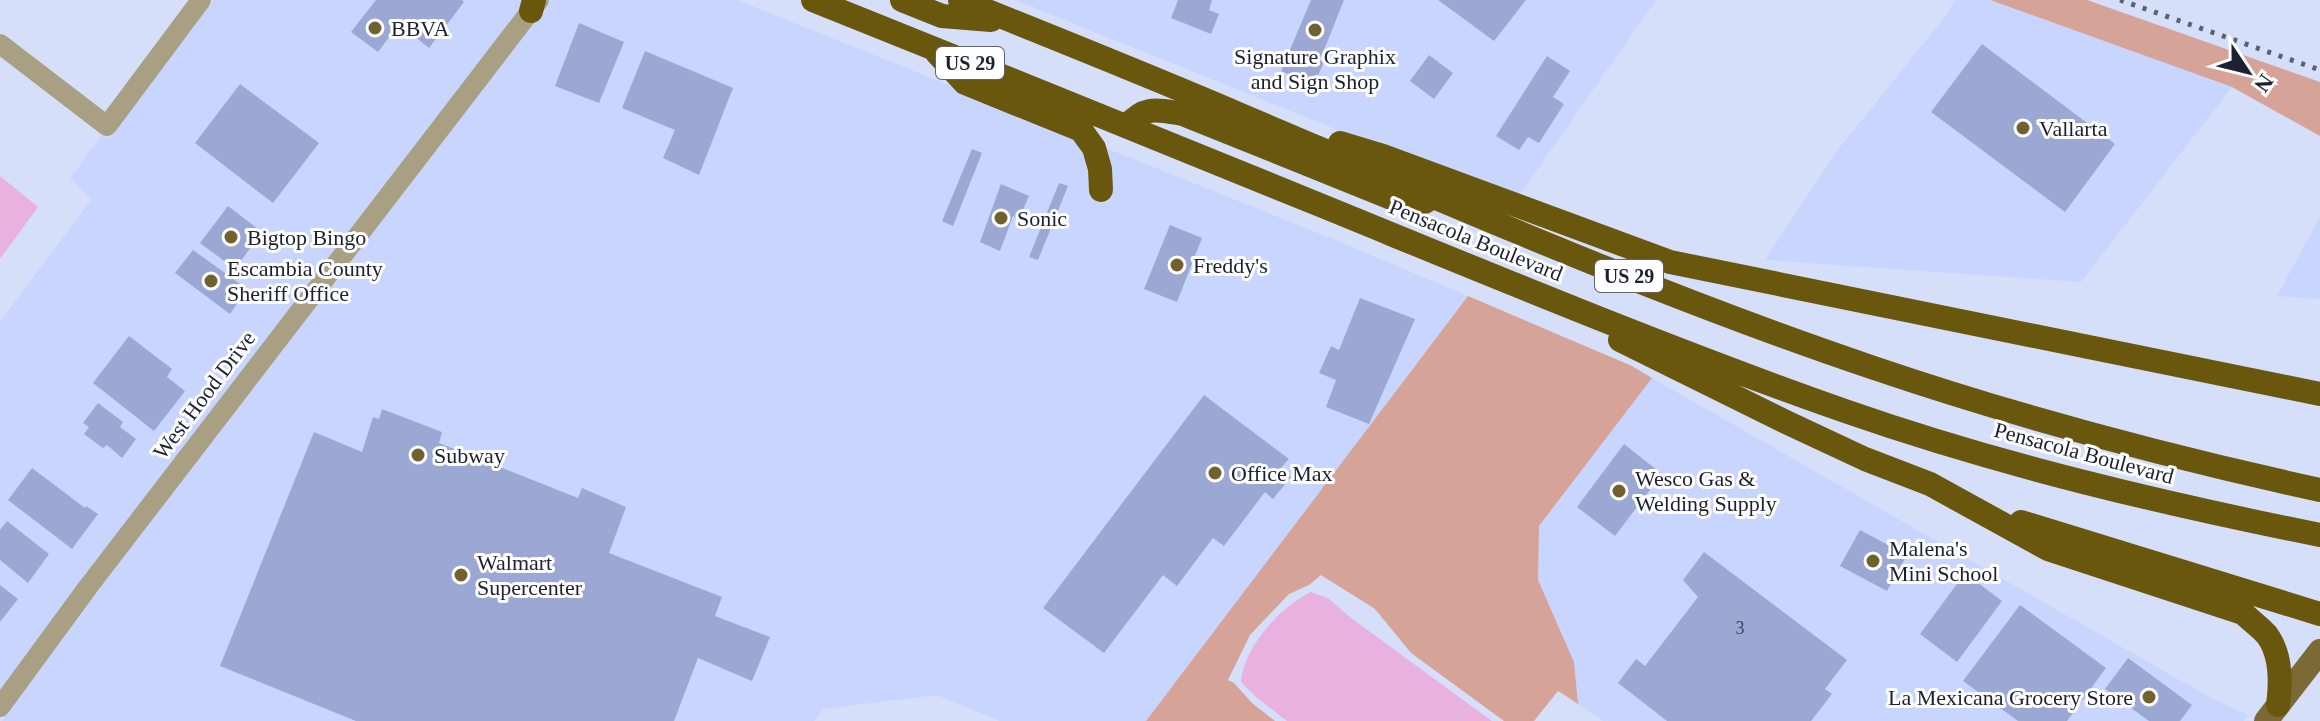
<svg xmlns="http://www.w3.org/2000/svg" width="2320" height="721" font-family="Georgia,serif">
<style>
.built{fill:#c8d5ff}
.green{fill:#d6a398}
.water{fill:#e9b1df}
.building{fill:#9ba8d3}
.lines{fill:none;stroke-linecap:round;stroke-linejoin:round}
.minor{stroke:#a9a084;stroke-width:20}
.major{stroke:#7b6a35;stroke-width:24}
.highway{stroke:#6a570e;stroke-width:24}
.rail{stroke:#5b6175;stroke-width:5;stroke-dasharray:4 8;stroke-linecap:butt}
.poi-dot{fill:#70612e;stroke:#fff;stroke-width:3}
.labels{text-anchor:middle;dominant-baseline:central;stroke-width:6;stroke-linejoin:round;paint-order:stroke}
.number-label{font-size:18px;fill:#3c425a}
.shield{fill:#fff;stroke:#60636f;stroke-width:2}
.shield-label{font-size:20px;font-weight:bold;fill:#1c2031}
.poi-label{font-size:22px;fill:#1c2031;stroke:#fff;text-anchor:start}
.street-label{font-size:22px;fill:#1c2031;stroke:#fff}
</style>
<rect width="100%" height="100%" fill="#d6dffa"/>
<path class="built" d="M213 0H527L80 581 0 691V322L92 199 70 179 103 134 110 138Z
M551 0H737L1333 239 1468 296 1146 721H1000L937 695 823 709 814 721H2L96 592Z
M1015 0H1656L1518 197 1472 184Z
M1955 0H1990L2232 87 2081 282 1765 260 1836 152 1944 18Z
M2320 216V299L2277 296Z
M1652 378 2211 698 2248 715 2244 721H1603L1578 704 1574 662 1538 580 1539 526Z"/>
<path class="green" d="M1990 0H2087L2320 82V136L2232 87Z
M1468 296 1632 366 1652 378 1539 526 1538 580 1574 662 1578 704 1558 691 1534 721H1504L1411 653 1375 609 1321 575 1309 585 1289 594 1250 635 1228 680 1234 683 1252 703 1275 721H1146Z"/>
<path class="water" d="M0 176 38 207 0 259Z
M1311 592 1328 598 1351 618 1492 721H1287L1257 698 1241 682C1243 648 1281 606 1311 592Z"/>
<path class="building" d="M376 0H462L464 2 429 48 399 24 378 52 351 32Z
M1178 0H1212L1209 10 1219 14 1211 34 1171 18Z
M1311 0H1344L1320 60 1324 62 1314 85 1281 71Z
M1438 0H1526L1494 41Z
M579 23 624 42 599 103 555 86Z
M1982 44 2115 144 2065 212 1931 112Z
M645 51 733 88 699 175 663 158 675 130 622 108Z
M1429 55 1453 73 1434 99 1410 81Z
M1547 56 1570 71 1553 97 1564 104 1539 143 1528 137 1519 150 1496 136Z
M240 84 319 143 273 203 195 143Z
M972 149 982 153 953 226 942 221Z
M1059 183 1068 186 1038 260 1029 257Z
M1001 184 1029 196 1019 219 1013 216 1000 251 980 242Z
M228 206 262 232 235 269 200 243Z
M1170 225 1202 238 1177 302 1144 289Z
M193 250 247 289 230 314 175 273Z
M1360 298 1415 319 1369 424 1326 407 1336 380 1319 373 1331 346 1339 350Z
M129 336 172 369 167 377 185 391 154 431 93 383Z
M1204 395 1289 459 1280 469 1291 477 1273 499 1265 492 1224 546 1213 538 1177 586 1163 575 1104 653 1043 608Z
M98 403 123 422 120 427 136 439 122 458 107 445 103 448 84 434 89 427 83 423Z
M382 409 442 432 439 443 578 498 582 488 626 507 609 553 722 597 715 616 770 637 752 681 698 658 674 721H356L220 666 314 432 362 452 373 417 379 419Z
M1624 444 1662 474 1615 536 1577 507Z
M32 468 85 508 86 506 98 514 72 549 8 500Z
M7 521 49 554 28 583 0 560V530Z
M1860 530 1907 555 1887 591 1840 566Z
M1704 552 1847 660 1825 689 1832 694 1811 721H1667L1618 683 1636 659 1645 666 1698 597 1683 580Z
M1965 573 2002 601 1957 662 1920 634Z
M0 585 18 599 0 622Z
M2020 605 2106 668 2067 721H2018L1963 681Z
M2128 658 2192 705 2180 721H2149L2105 689Z"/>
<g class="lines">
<path class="minor" d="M0 44 107 126 201 0
M0 707 88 587 539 0"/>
<path class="major" d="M2266 721 2320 651"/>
<path class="highway" d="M813 0C982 68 1152 136 1320 205 1494 276 1668 349 1845 411 2000 465 2160 503 2320 535
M902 0 942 16 991 20
M960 0C1052 37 1145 74 1236 113 1446 202 1655 294 1871 367 2018 417 2169 457 2320 490
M531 11 534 0
M937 53 965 83 1081 130 1094 148 1100 169 1101 190
M1127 126C1145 105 1158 110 1183 114L1394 199 1425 202
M1340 143 1383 156 1670 262 2320 394
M1620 340 1788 423 1865 459 1930 484 2048 549 2243 613C2250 620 2260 627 2267 635 2281 654 2281 683 2278 705
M2021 522 2320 614"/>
<path class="rail" d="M2120 0 2320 70"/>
</g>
<g class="poi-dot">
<circle cx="375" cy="28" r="8"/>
<circle cx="1315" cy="30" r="8"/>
<circle cx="2023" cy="128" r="8"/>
<circle cx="1001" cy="218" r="8"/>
<circle cx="231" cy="237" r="8"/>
<circle cx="1177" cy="265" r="8"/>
<circle cx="211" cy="281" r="8"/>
<circle cx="418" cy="455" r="8"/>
<circle cx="1215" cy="473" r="8"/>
<circle cx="1619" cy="491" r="8"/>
<circle cx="1873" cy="561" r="8"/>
<circle cx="461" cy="575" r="8"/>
<circle cx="2149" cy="697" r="8"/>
</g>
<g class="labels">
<g class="number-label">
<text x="1740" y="628">3</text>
</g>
<g class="shield">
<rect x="936" y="47" width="68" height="32" rx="6"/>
<rect x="1595" y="260" width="68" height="32" rx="6"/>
</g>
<g class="shield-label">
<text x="970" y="63">US 29</text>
<text x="1629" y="276">US 29</text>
</g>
<g class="poi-label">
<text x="391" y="28">BBVA</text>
<text x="1315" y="56" text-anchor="middle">Signature Graphix<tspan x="1315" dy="25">and Sign Shop</tspan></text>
<text x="2039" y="128">Vallarta</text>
<text x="1017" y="218">Sonic</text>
<text x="247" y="237">Bigtop Bingo</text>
<text x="1193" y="265">Freddy's</text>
<text x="227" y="268">Escambia County<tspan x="227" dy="25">Sheriff Office</tspan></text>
<text x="434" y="455">Subway</text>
<text x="1231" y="473">Office Max</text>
<text x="1635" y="478">Wesco Gas &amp;<tspan x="1635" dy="25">Welding Supply</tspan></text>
<text x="1889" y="548">Malena's<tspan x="1889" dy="25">Mini School</tspan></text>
<text x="477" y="562">Walmart<tspan x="477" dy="25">Supercenter</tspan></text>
<text x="2133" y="697" text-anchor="end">La Mexicana Grocery Store</text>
</g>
<g class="street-label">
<text transform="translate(1476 240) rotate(22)">Pensacola Boulevard</text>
<text transform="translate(204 395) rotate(-53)">West Hood Drive</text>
<text transform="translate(2084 453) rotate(15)">Pensacola Boulevard</text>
</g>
</g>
<g transform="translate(2248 72) rotate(125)" stroke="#ffffff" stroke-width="6" paint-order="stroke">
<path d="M0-6L14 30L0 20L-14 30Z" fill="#1c2031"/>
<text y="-12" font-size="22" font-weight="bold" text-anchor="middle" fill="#1c2031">N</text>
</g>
</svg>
